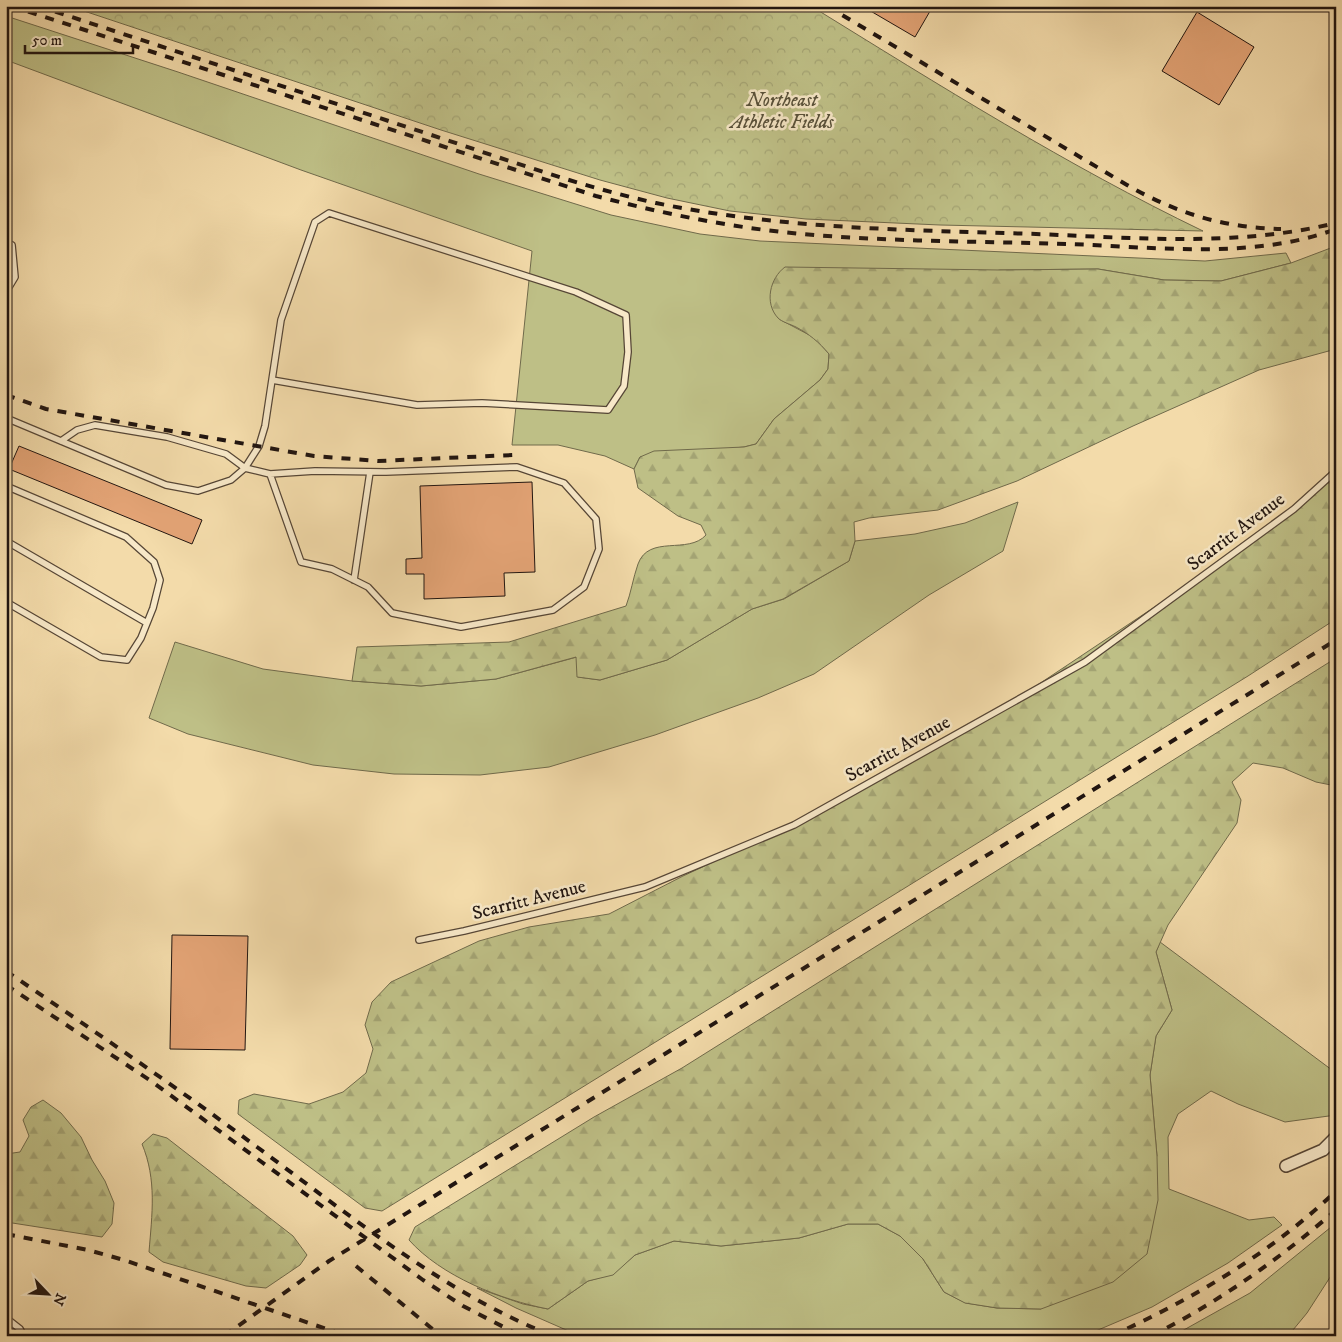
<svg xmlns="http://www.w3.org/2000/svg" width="1342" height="1342" font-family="'IM FELL DW Pica',serif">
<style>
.grass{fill:#bebf86;stroke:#706a4b}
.forest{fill:url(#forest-firs);stroke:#706a4b}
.park{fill:url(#park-crowns);stroke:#706a4b}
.building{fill:#e4a476;stroke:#211510}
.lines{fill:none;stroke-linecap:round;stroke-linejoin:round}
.service-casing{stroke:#564636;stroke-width:8}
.minor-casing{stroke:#564636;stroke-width:14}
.service{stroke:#f7e8c8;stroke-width:5.5}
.minor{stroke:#f7e8c8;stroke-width:11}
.rail{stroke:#211510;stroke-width:4;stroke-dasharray:9 9;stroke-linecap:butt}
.labels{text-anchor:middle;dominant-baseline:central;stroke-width:5;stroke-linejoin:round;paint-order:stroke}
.park-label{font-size:19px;font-style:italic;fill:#585039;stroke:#f7e8c8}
.street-label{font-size:19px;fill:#211510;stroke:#f7e8c8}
</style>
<defs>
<pattern id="forest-firs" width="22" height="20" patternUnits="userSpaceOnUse" patternTransform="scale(1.25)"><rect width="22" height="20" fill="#bebf86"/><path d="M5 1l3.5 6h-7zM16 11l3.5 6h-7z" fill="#a3a373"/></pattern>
<pattern id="park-crowns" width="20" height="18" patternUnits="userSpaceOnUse" patternTransform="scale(1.25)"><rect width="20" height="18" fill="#bebf86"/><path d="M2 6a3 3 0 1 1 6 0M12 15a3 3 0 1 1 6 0" fill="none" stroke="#a3a373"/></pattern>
</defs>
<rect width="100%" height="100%" fill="#f3dbaa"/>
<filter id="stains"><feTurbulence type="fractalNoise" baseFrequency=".004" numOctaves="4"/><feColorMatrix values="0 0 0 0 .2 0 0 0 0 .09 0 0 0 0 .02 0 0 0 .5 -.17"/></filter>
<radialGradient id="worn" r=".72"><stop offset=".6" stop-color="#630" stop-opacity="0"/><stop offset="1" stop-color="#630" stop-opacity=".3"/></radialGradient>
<path class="grass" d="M6 16 178 72 479 174 611 215 700 234 760 241 1205 261 1286 253 1291 263 1221 281 1164 280 1098 269 1000 270 779 319 815 338 829 354 828 369 820 380 774 419 756 444 744 447 640 457 634 469 605 456 558 445H512L532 251 301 170 6 60Z
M1018 502 1003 551 929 595 814 674 758 698 655 735 549 767 480 775 394 774 313 765 188 734 149 718 175 642 263 669 352 681 421 686 496 679 577 657 578 677 600 680 667 660 752 609 784 599 849 561 855 541 915 534 965 523Z
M1160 942 1336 1073V1115L1285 1122 1238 1104 1211 1091 1178 1114 1168 1137 1169 1189 1249 1220 1274 1217 1282 1225 1228 1263 1152 1307 1084 1336H580L516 1308 477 1288 523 1304 548 1309 588 1281 613 1274 635 1255 674 1241 721 1246 799 1238 848 1224H878L900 1236 923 1259 944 1292 966 1303 997 1308 1041 1309 1157 1156 1150 1075 1156 1036 1172 1010 1156 952Z
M1336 1223V1268L1307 1313 1288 1336H1173L1250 1293Z"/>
<path class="forest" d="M1336 246V349L1259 370 1133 426 1017 481 938 510 869 518 854 522 855 541 849 561 783 599 752 609 667 660 600 680 577 677 576 657 496 679 421 686 352 681 357 647 509 642 626 606C631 593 633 578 638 564 649 534 688 555 706 535L701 525 678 516 638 488 634 469 640 457 654 451 744 447 756 444 774 419 820 380 828 369 829 354C819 342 809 334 796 327 790 324 782 322 778 318 764 303 770 278 785 267L1000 270 1098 269 1164 280 1221 281 1291 263Z
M1336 469V619L1248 676 382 1211 365 1208 238 1114 239 1100 254 1094 309 1104 343 1092 366 1073 373 1049 365 1025 372 1002 391 982 479 941 529 927 609 914 683 876 810 817 1003 708 1261 536Z
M1336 658V786L1316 782 1283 768 1253 763 1232 782 1241 800 1237 823 1168 925 1156 952 1172 1010 1156 1036 1150 1075 1157 1156 1158 1200 1147 1254 1113 1282 1041 1309 997 1308 965 1303 944 1292 923 1259 900 1236 878 1224H848L799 1238 721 1246 674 1241 635 1255 613 1275 588 1281 548 1309C501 1300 441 1276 409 1240L415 1227 594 1117 682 1068Z
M43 1100 61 1113 81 1137 92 1160 105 1181 114 1203 112 1224 102 1237 6 1222V1154L20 1152 29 1136 23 1120 31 1107Z
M153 1134 167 1138 293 1236 307 1255 300 1265 266 1288 246 1286 163 1262 149 1252C152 1214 157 1180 142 1144Z"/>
<path class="park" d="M69 6H811C939 85 1068 166 1203 231L940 225 806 219 730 211 667 198 600 180 441 130Z"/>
<path class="building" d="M862 6H933L915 37Z
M1197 12 1254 47 1219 105 1162 71Z
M19 446 202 520 192 544 9 469Z
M532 482 535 572 504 573 505 596 424 599V574H406V559L422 558 420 486Z
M172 935 248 936 245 1050 170 1049Z"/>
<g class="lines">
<defs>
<path id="service" d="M6 242 12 245 15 277 6 292
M6 418 166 485 198 491 231 480 245 468 226 454 167 437 95 425 77 430 61 441
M270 474 301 562 332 569 368 587 392 613 461 627 553 610 584 587 599 549 596 519 564 483 517 467 386 472 315 471 270 474 245 468 259 446 265 426 281 320 315 222 329 213 576 292 626 315 628 352 624 386 608 410 482 403 417 405 272 380
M6 486 126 537 154 562 160 580 153 608 141 638 127 660 101 657 6 602
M6 541 147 623
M354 580 370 472
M419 940 464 931 645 887 794 825 1085 662 1294 509 1336 471
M6 1318 20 1329 24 1336"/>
<path id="minor" d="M1286 1166 1323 1150 1336 1137"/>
</defs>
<use href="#service" class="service-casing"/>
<use href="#minor" class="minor-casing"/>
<use href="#service" class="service"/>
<use href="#minor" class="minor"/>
<path class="rail" d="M11 6 596 196C657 212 719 225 782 232 877 242 974 241 1069 244 1156 247 1253 260 1336 229
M38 6C163 47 288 88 413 129 494 155 574 185 656 203 782 229 908 230 1036 234 1137 238 1237 247 1336 223
M827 6 1127 185C1176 213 1224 228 1281 229
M6 395 46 409 314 456 378 461 513 455
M6 971C91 1029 175 1086 257 1147 351 1216 444 1293 553 1336
M6 985 151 1081 423 1280 463 1306 521 1336
M6 1234 88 1250 124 1260 347 1336
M356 1266 441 1336
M224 1336 329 1261 1336 640
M1111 1336C1193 1299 1271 1253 1336 1191
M1151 1336C1219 1302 1278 1260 1336 1210"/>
</g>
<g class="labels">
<g class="park-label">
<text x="782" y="100">Northeast<tspan x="782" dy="22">Athletic Fields</tspan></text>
</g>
<g class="street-label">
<text transform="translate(1236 532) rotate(-37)">Scarritt Avenue</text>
<text transform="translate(898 749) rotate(-29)">Scarritt Avenue</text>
<text transform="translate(529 900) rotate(-14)">Scarritt Avenue</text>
</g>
</g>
<rect width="1342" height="1342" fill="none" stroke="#f3dbaa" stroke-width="25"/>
<rect x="8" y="8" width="1327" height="1327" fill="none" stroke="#211510" stroke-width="2.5"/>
<rect x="12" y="12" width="1317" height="1317" fill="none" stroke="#211510"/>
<g transform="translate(48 1294) rotate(115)" stroke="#f7e8c8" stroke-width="4" paint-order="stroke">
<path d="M0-4L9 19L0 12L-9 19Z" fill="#211510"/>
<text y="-8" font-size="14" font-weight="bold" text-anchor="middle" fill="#211510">N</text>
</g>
<path d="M25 45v8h108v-8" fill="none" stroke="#211510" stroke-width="2.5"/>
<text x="32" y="45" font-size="15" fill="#211510" stroke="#f7e8c8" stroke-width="4" paint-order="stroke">50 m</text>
<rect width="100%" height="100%" filter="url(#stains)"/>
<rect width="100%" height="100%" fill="url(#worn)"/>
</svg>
